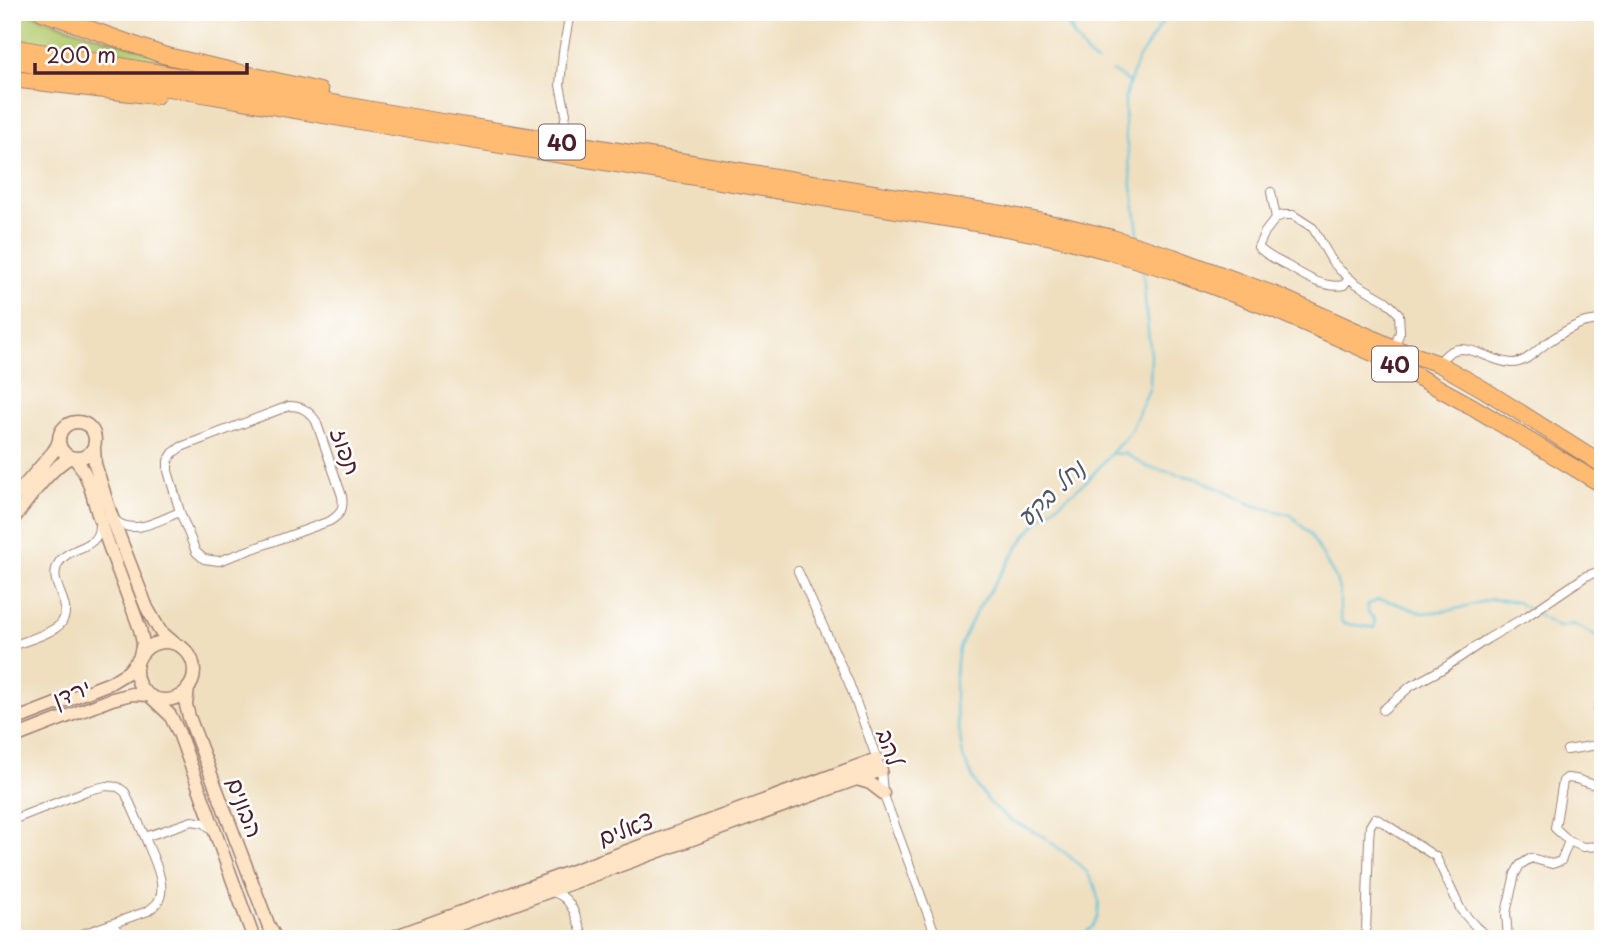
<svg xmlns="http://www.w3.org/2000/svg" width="1615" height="951" font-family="'Playpen Sans','Playpen Sans Hebrew',sans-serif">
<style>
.green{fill:#b5cb6f;stroke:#80754d;stroke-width:2}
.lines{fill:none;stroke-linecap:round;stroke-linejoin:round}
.stream{stroke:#5cc1da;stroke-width:2}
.street-casing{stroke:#9c7f75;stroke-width:10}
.secondary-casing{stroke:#9c7f75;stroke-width:15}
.highway-casing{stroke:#9c7f75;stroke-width:18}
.street{stroke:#fff;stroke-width:8}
.secondary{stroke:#ffe4c6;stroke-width:12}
.highway{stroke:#ffbb71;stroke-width:16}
.labels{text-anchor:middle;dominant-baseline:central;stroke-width:5;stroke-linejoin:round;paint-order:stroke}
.shield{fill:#fff;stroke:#80626b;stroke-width:2}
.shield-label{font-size:21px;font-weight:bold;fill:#4a1f2b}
.street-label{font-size:23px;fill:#4a1f2b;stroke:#fff}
.water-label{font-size:24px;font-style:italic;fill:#505868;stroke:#fff}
</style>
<rect width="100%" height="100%" fill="#fff"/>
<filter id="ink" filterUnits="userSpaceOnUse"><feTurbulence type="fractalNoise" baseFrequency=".0143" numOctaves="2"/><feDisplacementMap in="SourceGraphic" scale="14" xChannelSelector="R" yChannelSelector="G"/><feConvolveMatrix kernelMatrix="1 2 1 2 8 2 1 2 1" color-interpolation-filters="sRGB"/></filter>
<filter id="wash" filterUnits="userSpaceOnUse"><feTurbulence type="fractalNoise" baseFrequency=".00686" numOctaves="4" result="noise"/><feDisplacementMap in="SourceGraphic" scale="28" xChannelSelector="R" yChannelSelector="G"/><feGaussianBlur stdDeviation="1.57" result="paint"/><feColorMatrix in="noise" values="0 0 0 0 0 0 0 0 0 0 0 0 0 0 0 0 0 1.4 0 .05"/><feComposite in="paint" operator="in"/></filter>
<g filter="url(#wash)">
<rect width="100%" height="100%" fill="#efdfbf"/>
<path class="green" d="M12 12H26L77 30 241 78 12 38Z"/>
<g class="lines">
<path class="stream" d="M1061 12C1071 31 1080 51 1098 63
M1070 12 1073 32
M1112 71 1129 82
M1139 240 1125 131V97L1137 61 1169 12
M1114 454 1125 453 1147 467 1199 479 1253 505 1291 515 1310 534 1336 579 1340 593V613L1342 623 1374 628 1375 620 1368 612 1367 605 1378 600 1392 602 1422 613 1452 610 1492 599 1517 602 1528 609
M1536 614 1558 627 1573 624 1589 632 1603 642
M1078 939 1092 927 1098 916 1099 902 1095 886 1086 871 1068 855 1041 835 1010 820 991 804 978 788 963 757 955 703V676L959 648 976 612 1024 538 1043 516 1088 480 1130 432 1150 387 1151 355 1146 314 1143 270"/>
</g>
</g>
<g filter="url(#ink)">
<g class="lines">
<defs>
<path id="street" d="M560 141 566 114 560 85 563 52 570 12
M1271 192 1276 218
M1349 278 1344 285C1323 289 1303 275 1286 265 1275 259 1267 256 1258 247L1265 232 1276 218 1283 215H1293L1313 228 1332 261 1340 270 1355 283 1386 301 1399 314 1400 332 1394 348
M1439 364C1457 331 1489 363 1512 363 1525 363 1535 352 1544 345 1555 337 1569 328 1582 323 1588 321 1596 321 1603 319
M289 406C302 406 309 411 316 421L342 496C344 509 341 514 330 521L219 561 204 559 196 552 180 512 168 471V461L173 453 181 447Z
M115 520C133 537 161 519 180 512
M798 571 849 683 881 770 883 793 937 939
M12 646C25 641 55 633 62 622 74 602 47 584 58 564 68 545 100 551 99 524
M1383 710 1411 686 1444 668 1487 639 1527 616 1586 576 1603 570
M1567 750 1603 744
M12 820 89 790 106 786 118 787 125 792 145 837
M1569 841 1583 847 1603 846
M552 892C573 896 577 921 584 939
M114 923 120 939
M68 939 148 911C151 908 155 906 157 903 170 887 151 854 145 837L192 821 204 823 213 830
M1363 939 1366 932 1369 840 1370 826 1375 818 1384 823 1436 857 1461 910 1476 927 1491 939
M1508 939 1506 913 1515 874 1520 865 1531 858 1552 864 1561 861 1569 841 1555 828 1563 781 1567 778 1576 779 1598 786C1599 781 1602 775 1602 769 1606 744 1590 718 1603 695"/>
<path id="secondary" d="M59 440a18 18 0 1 1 36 0a18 18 0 1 1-36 0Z
M94 448 95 464 111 515 147 608 160 631 174 643
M74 458C89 473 92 495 98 514 111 553 126 591 140 629L143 643 140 655
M12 500 53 452 57 446 59 440
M12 521C26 502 51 467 71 457
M136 671a29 29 0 1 1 58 0a29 29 0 1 1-58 0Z
M188 688 186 705 189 717 268 924 276 939
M151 697 170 715 179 733 254 939
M12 721 110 683 128 672 137 661
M12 738 112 699 132 694 148 695
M857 779 870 783 883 793
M388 939 877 759
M419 939 881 770"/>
<path id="highway" d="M42 12 163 55 320 91
M12 47 424 119 1008 215 1065 226 1112 238 1173 257 1278 296 1394 348 1439 364 1483 389 1603 465
M12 61 422 132 1006 228 1062 239 1108 251 1173 271 1273 309 1382 357 1473 407 1603 485
M12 79 156 96"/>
</defs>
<use href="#street" class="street-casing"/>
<use href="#secondary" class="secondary-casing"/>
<use href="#highway" class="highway-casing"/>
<use href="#street" class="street"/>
<use href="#secondary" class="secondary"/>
<use href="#highway" class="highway"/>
</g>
</g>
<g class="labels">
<g class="shield">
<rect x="539" y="124.5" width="46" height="35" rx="5"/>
<rect x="1372" y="346.5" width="46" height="35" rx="5"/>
</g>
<g class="shield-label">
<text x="562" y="142">40</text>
<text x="1395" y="364">40</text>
</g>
<g class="street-label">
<text transform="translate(347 451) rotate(71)">תפוז</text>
<text transform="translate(71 692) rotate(-22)">ירדן</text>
<text transform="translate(891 747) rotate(72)">להב</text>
<text transform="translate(246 807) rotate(69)">הבונים</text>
<text transform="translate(625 828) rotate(-20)">צאלים</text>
</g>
<g class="water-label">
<text transform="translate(1050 492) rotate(-44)">נחל בקע</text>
</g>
</g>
<rect width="1615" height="951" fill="none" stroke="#fff" stroke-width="42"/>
<path d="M35 63v10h212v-10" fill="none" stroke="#4a1f2b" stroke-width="3.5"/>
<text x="46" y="63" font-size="21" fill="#4a1f2b" stroke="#ffffff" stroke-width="5" paint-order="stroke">200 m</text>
</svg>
